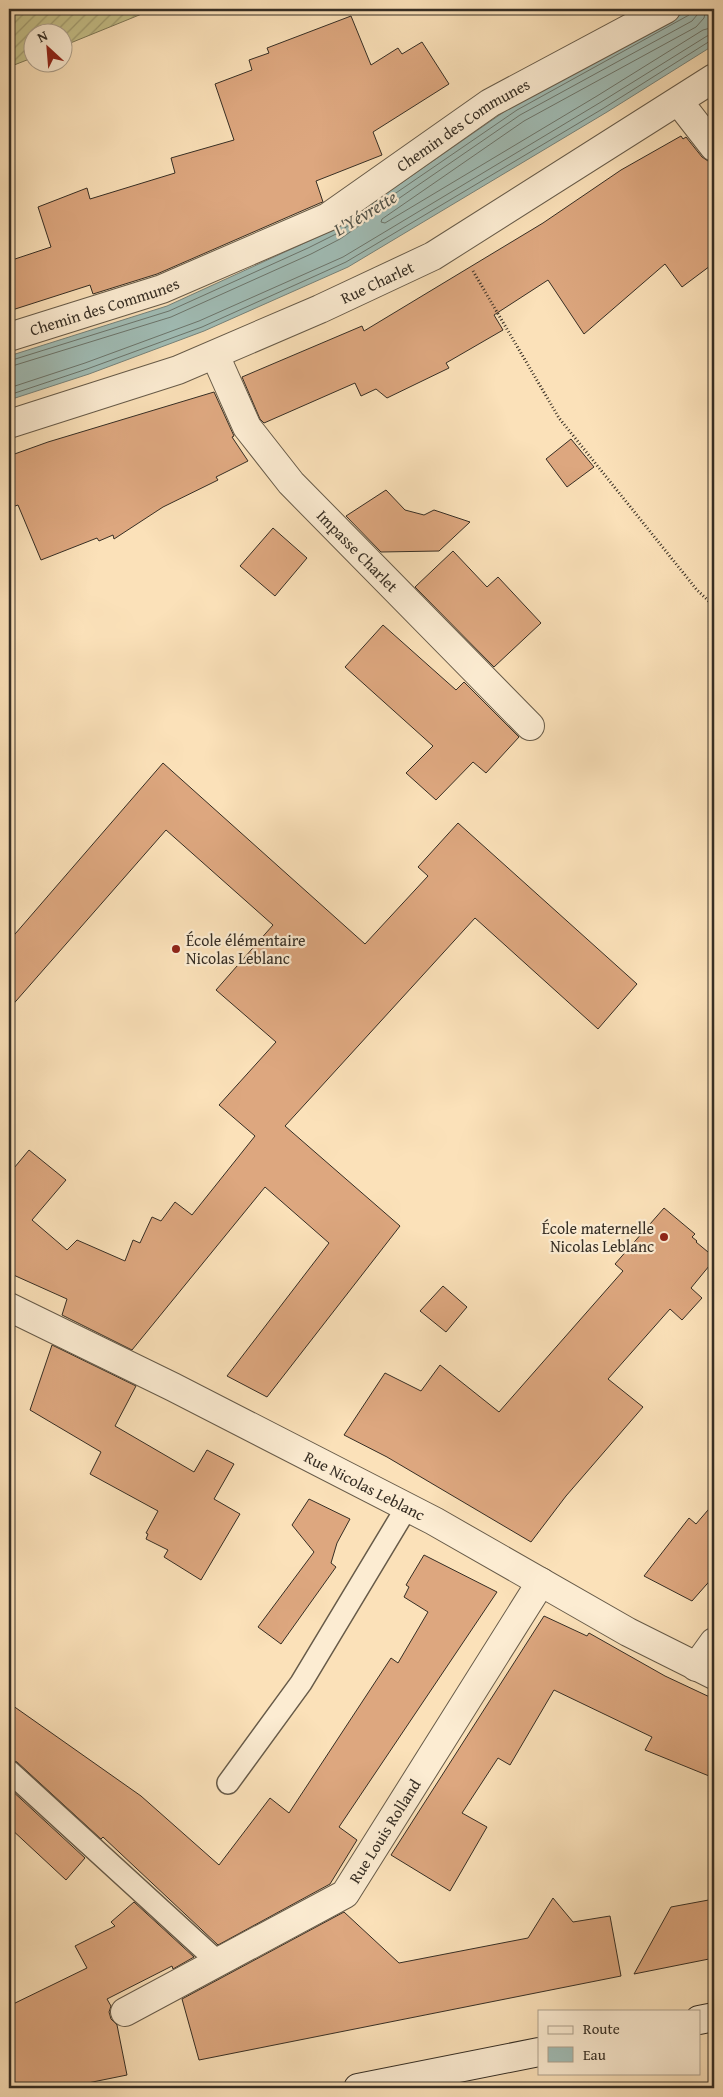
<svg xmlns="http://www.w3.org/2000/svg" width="723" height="2097" font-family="'Gentium Book Plus',serif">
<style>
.garden{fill:url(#garden-furrows);stroke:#7e7857}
.water{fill:#a0bcb5;stroke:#76837b}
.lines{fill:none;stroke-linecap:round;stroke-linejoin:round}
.shore{stroke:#6b756c;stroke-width:1}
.building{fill:#dda77f;stroke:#362e24}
.service-casing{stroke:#675b49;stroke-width:24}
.minor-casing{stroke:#675b49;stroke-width:30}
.secondary-casing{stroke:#362e24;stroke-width:30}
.path{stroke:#362e24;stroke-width:3;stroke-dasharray:1 2.5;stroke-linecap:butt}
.service{stroke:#fcecd2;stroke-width:21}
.minor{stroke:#fcecd2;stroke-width:28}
.secondary{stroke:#fcecd2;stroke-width:28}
.poi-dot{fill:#8f2418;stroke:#fcecd2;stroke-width:2}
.labels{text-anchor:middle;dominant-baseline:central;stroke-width:4.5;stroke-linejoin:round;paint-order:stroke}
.street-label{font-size:16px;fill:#362e24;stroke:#fcecd2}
.poi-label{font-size:16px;fill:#362e24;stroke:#fcecd2;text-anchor:start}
.water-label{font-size:18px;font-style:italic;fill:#505248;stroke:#fcecd2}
</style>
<defs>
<pattern id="garden-furrows" width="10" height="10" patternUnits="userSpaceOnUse" patternTransform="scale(1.25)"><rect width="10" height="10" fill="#c6c18a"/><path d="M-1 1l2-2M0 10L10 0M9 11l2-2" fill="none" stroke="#a29d71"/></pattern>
</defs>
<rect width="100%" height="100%" fill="#fbe1b9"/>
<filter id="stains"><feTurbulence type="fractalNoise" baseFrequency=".004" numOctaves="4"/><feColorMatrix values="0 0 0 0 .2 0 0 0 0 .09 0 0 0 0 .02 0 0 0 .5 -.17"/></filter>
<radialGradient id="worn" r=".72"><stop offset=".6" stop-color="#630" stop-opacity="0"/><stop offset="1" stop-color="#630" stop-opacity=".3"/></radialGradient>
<path class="garden" d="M9 9H154L63 46 62 32H32V58L9 67Z"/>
<path class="water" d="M691 9H714V45L607 112 348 267 204 331 89 374 9 400V356L167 306 333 230 514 105Z"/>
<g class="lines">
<path class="shore" d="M706 9 704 18 696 27 524 121 382 219 381 222 385 223 597 96 703 30 714 27
M9 361 169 311 308 248 336 234 517 110 689 15 692 9
M9 367 171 317 311 254 340 239 520 115 692 21 697 15 698 9
M9 388 85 363 199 321 343 257 601 102 707 36 714 34
M9 395 87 369 202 327 346 262 604 108 710 41H714"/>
</g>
<path class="building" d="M351 16 371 65 398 48 402 54 422 42 449 84 373 132 382 155 316 181 323 202 320 203 157 274 93 294 90 285 9 311V261L51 247 38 207 87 188 90 199 175 173 171 158 234 140 215 84 252 70 249 60 269 53 267 48Z
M681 136 683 139 686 137 702 157 708 161 714 162V263L682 287 665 264 584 334 548 280 494 315 503 330 446 363 449 368 387 398 376 389 361 396 355 383 264 423 260 419 242 377 362 326 364 331 543 223 621 170Z
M214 392 234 436 232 437 248 461 216 477 218 480 163 507 114 539 113 535 99 541 97 538 41 560 18 505 9 508V456L48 442Z
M571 439 594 467 567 487 546 459Z
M386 490 405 510 424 515 434 510 470 522 439 551 381 552 346 516Z
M273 528 307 558 275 596 240 566Z
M453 551 487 587 498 577 541 623 494 667 415 587Z
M383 625 456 690 464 682 519 737 486 773 473 762 436 800 406 773 433 746 345 667Z
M163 763 365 944 428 876 418 867 458 823 637 984 598 1029 475 918 285 1126 400 1226 267 1397 227 1376 329 1243 265 1187 132 1350 62 1315 67 1299 9 1273V1174L29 1150 66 1180 32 1220 67 1250 77 1240 125 1261 133 1240 140 1243 152 1217 161 1221 175 1202 192 1215 255 1136 219 1105 276 1042 216 990 273 925 166 830 9 1009V941Z
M664 1208 695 1234 692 1237 697 1241 696 1242 714 1257V1260L691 1288 702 1298 682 1320 670 1309 608 1379 643 1407 566 1496 531 1542 387 1457 344 1435 385 1373 421 1391 440 1365 499 1412 623 1271 615 1264Z
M443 1286 467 1307 446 1332 420 1311Z
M52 1345 136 1386 115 1426 194 1472 207 1450 234 1464 214 1499 240 1514 201 1580 164 1557 168 1550 146 1539 148 1534 146 1533 158 1511 90 1474 101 1452 30 1410Z
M309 1499 350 1519 337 1543 331 1563 336 1567 281 1644 258 1627 314 1552 292 1525Z
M714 1503V1576L692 1601 644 1576 689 1518 696 1524Z
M424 1555 497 1592 339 1827 357 1840 330 1884 218 1945 103 1837 101 1839 17 1762 9 1759V1703L141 1796 219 1865 270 1798 289 1813 391 1658 398 1663 428 1612 404 1597 409 1587 406 1585Z
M544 1616 587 1636 589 1633 665 1676 714 1699V1778L645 1750 652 1737 554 1690 510 1765 498 1758 462 1813 487 1827 450 1891 391 1855Z
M9 1788 85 1858 66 1880 9 1827Z
M553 1898 573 1922 610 1916 621 1976 199 2060 182 1999 344 1912 399 1963 528 1938Z
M714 1899V1958L634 1974 671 1907Z
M134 1902 194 1957 173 1969 172 1966 107 1999 111 2006 109 2012 111 2019 117 2025 127 2075 63 2088H9V2006L87 1968 75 1946 115 1926 111 1922Z"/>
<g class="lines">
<defs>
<path id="service" d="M9 1771 218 1962
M228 1783 301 1683 407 1507"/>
<g id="minor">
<path d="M679 102 714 147"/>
<path id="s1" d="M9 337 162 289 328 217 490 103 666 9"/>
<path id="s2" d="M215 355 247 427 291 483 530 726"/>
<path id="s3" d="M9 424 178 370 320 309 433 256 714 78"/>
<path id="s4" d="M9 1307 173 1387 434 1521 628 1632 714 1675"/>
<path d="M696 1667 714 1642"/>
<path id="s5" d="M125 2012 345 1894 541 1582"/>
</g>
<path id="secondary" d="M699 2020 714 2017
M358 2088 539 2052"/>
</defs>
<use href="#service" class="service-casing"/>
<use href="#minor" class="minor-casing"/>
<use href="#secondary" class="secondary-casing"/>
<path class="path" d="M473 271 559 418 697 590 714 606"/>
<use href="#service" class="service"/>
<use href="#minor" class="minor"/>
<use href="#secondary" class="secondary"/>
</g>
<g class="poi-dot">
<circle cx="176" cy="949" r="5"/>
<circle cx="664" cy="1237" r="5"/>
</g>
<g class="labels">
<g class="street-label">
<text stroke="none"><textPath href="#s1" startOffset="505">Chemin des Communes</textPath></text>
<text stroke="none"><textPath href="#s3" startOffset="395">Rue Charlet</textPath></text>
<text stroke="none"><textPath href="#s1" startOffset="100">Chemin des Communes</textPath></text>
<text stroke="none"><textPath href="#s2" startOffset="245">Impasse Charlet</textPath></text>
<text stroke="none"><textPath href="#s4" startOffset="398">Rue Nicolas Leblanc</textPath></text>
<text stroke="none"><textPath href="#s5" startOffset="324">Rue Louis Rolland</textPath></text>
</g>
<g class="poi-label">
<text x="186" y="940">École élémentaire<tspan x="186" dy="18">Nicolas Leblanc</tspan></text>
<text x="654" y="1228" text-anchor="end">École maternelle<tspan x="654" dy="18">Nicolas Leblanc</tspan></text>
</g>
<g class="water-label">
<text transform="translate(365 213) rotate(-31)">L'Yévrette</text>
</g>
</g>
<rect width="723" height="2097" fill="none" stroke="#fbe1b9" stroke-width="30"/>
<rect x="10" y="10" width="703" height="2077" fill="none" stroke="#362e24" stroke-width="2.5"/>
<rect x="15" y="15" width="693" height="2067" fill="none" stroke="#362e24"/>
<rect x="538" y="2010" width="162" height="65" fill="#fcecd2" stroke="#ada08c"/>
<rect x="548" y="2026" width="25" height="8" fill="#fcecd2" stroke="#ada08c"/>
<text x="583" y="2034" font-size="15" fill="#362e24">Route</text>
<rect x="548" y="2047" width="25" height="15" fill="#a0bcb5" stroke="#ada08c"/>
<text x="583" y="2060" font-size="15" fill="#362e24">Eau</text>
<g transform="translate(48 48) rotate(334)"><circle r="24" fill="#fcecd2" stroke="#ada08c"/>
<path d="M0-4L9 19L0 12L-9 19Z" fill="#8f2418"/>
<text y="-8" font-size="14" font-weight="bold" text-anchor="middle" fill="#362e24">N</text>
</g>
<rect width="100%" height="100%" filter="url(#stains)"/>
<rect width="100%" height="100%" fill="url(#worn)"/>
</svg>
